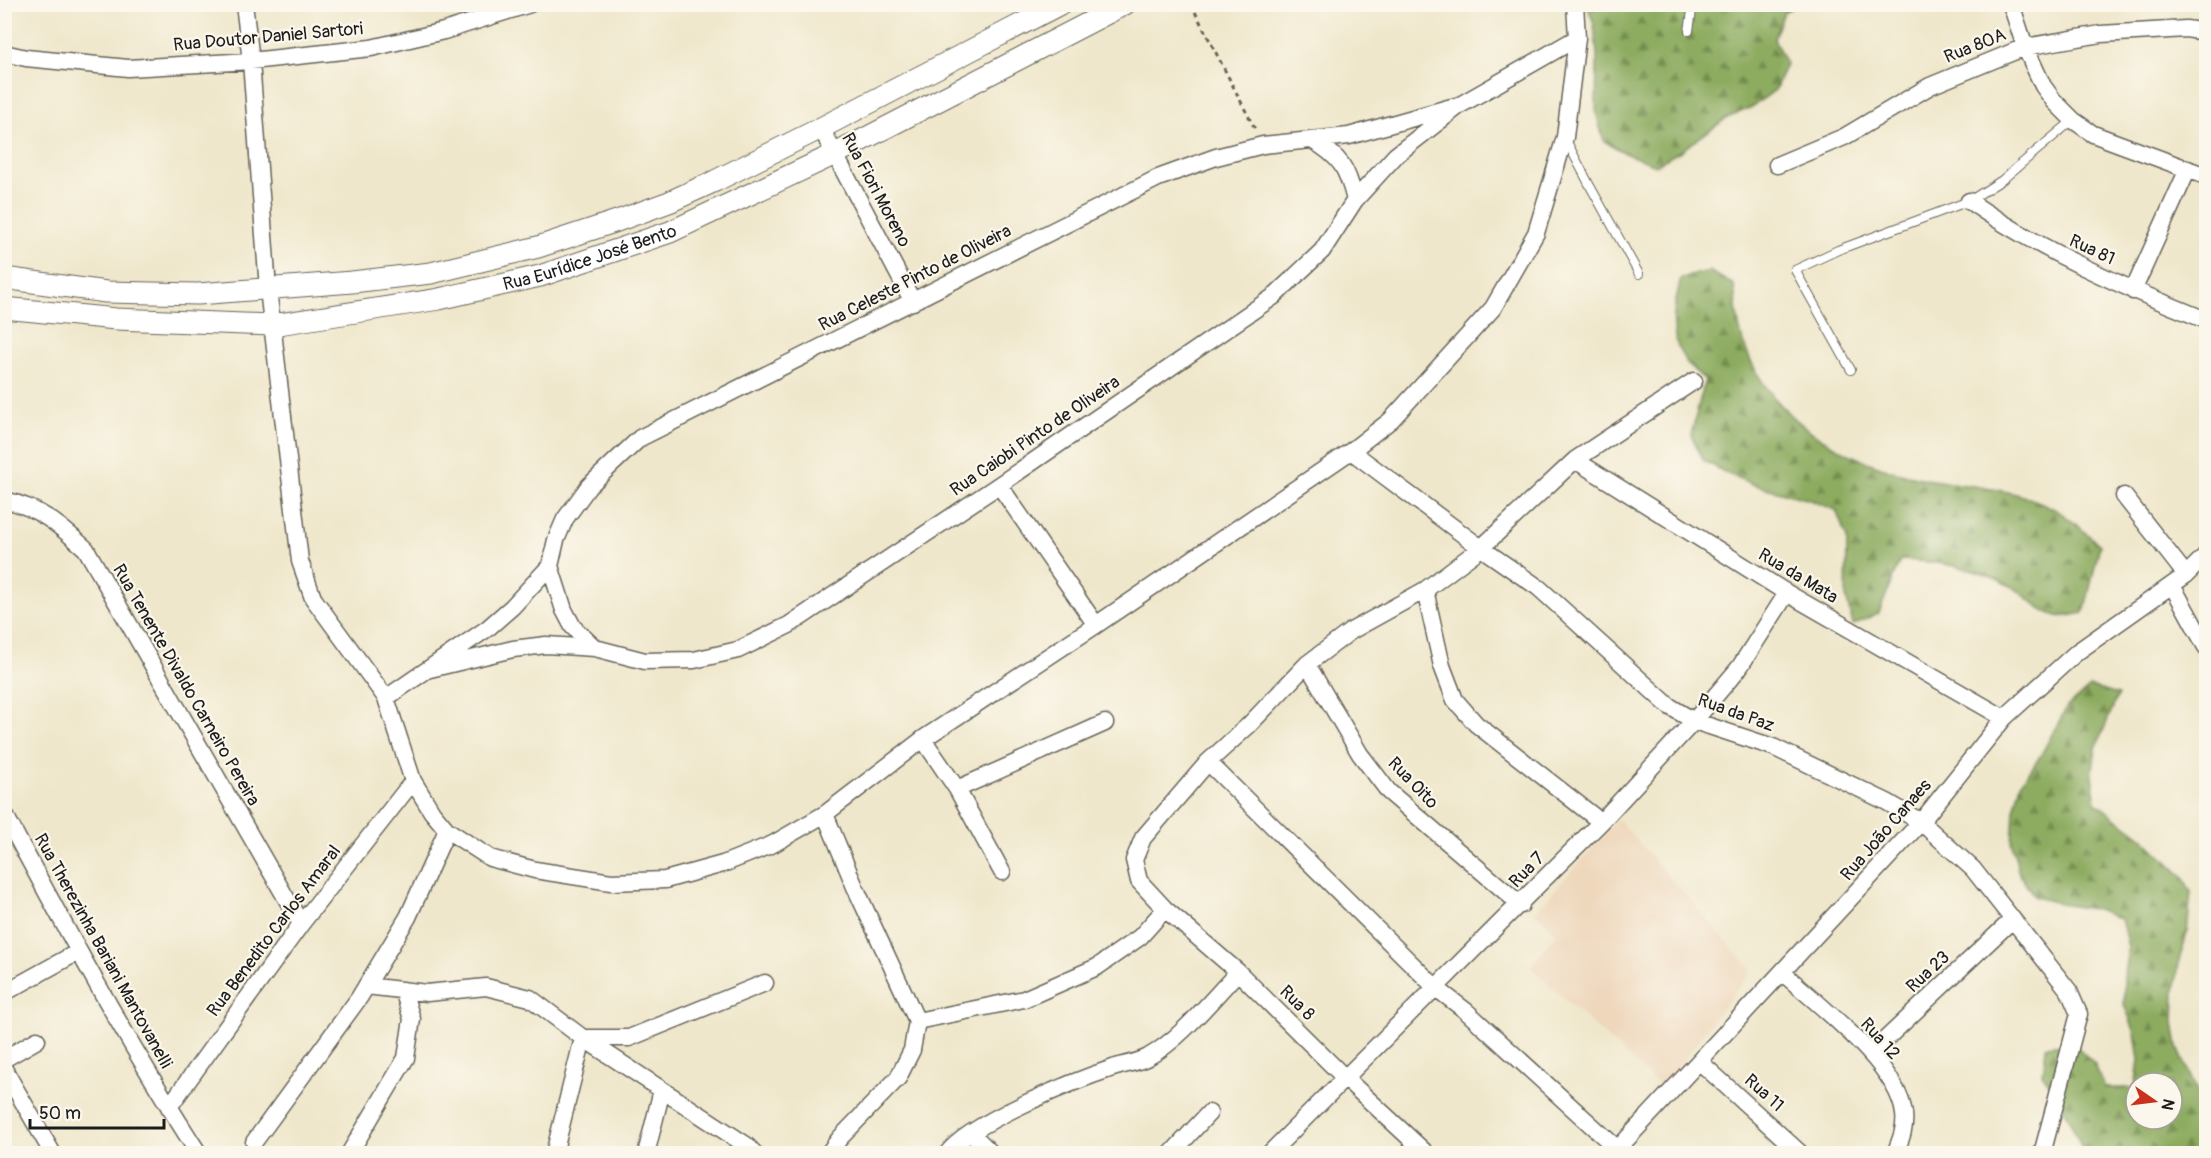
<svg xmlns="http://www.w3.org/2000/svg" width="2211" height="1158" font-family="Pangolin,sans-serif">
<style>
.built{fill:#eed7bb}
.forest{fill:url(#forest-firs);stroke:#54643e;stroke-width:1.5;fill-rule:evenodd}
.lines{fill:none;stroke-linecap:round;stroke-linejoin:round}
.service-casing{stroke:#666359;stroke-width:10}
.minor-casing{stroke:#666359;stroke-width:19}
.tertiary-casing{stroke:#666359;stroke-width:23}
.path{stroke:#666359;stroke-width:3;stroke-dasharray:4.5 4.5;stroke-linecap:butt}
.service{stroke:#fff;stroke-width:8}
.minor{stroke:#fff;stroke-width:16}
.tertiary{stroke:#fff;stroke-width:21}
.labels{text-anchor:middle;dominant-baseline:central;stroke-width:4.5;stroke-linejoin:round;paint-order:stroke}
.street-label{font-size:18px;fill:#1c1c1c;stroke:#fbf7ec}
</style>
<defs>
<pattern id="forest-firs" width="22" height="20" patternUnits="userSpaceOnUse" patternTransform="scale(1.5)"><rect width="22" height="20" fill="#8dac60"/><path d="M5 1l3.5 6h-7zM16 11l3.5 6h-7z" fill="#728b4e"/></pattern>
</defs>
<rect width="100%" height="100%" fill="#fbf7ec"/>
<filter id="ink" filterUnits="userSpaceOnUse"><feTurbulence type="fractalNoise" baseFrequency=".0167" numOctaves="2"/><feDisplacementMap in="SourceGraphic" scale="12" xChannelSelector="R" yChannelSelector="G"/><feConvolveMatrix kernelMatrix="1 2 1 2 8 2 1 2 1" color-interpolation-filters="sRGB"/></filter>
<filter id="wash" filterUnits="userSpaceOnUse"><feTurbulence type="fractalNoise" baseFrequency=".008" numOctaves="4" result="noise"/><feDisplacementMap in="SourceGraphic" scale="24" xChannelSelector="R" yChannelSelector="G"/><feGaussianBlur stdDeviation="1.35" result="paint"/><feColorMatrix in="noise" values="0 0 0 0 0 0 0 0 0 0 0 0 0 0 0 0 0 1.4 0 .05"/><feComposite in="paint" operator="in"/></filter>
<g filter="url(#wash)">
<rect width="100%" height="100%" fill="#efe7cb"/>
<path class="built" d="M1618 819 1752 970 1662 1088 1530 967 1557 933 1535 912Z"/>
<path class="forest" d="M1587 5H1798L1784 12 1774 39 1786 64 1775 90 1752 107 1727 118 1682 150 1656 165 1629 155 1604 141 1596 113 1597 55 1594 24Z
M1709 271 1734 285C1736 308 1738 331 1747 352 1776 425 1853 465 1926 479 1964 486 2006 487 2042 503 2068 514 2079 528 2100 545L2084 613C2077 614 2064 618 2057 616 2038 611 2026 594 2009 585 1977 568 1936 561 1900 560L1879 613 1853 625 1846 597 1847 539 1836 510 1810 500 1755 485 1728 474 1703 460 1691 435 1705 380C1699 374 1690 368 1685 360 1667 335 1674 306 1681 278Z
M2090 687 2118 695 2096 748 2092 776 2096 803 2142 837 2183 877 2191 892 2187 933 2179 961 2175 992 2174 1022 2178 1048 2206 1111V1153L2087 1154 2082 1148 2059 1097 2043 1075 2046 1046 2073 1043 2094 1063 2105 1088H2135L2139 1060 2135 1033 2124 1004V975L2128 947 2121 919 2094 909 2066 905 2035 897 2019 874 2012 843 2014 810 2021 783 2039 758 2067 707ZM2136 1083H2172V1119H2136Z"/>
</g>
<g filter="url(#ink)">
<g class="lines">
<defs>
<path id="service" d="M1689 31 1693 4
M1566 140 1590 186 1639 274
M1851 370 1795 270 1838 250 1969 201 2002 180 2073 120"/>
<path id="minor" d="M244 4 251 61 268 289 300 561 313 598 386 698 413 781 432 812 447 830 490 858 535 870 611 882 665 880 723 864 773 844 825 814 923 739 1096 625 1351 451 1391 420 1493 308 1536 233 1565 137 1577 38 1575 4
M2011 4 2025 47 2043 86 2054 101 2073 120 2093 134 2206 176
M4 53 26 58 128 68 251 61 371 48 444 31 530 4
M821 128 913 302
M1312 140C1341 157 1347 168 1355 200
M1777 165 1844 137 1930 86 2025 47 2101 34 2186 29 2206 32
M1969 201C2043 252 2123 287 2206 320
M2133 291 2188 169
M1351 451 1481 548 1539 588 1669 706 1694 721 1773 747 1887 802 1921 822 1973 869 2069 991 2079 1014 2042 1154
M1575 460 1787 593 2004 718
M999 485 1096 625
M2124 496 2186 575
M4 500C39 507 60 526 86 549L301 924
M2172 585 2206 647
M1425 590 1442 666 1455 700 1476 724 1601 822
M595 648 573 627 564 610 550 566 556 540 565 519 589 486 640 438 1158 178 1216 157 1263 145 1349 136 1452 107
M1307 664 1360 754 1389 792 1521 905
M430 669 513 649 546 645 595 648 645 661 694 660 738 650 789 625 999 485 1273 297 1322 251 1355 200 1396 155 1460 105 1577 38
M386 698 488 628 512 607 550 566
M923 739 957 789 1002 872
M1208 762 1436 988 1466 1011 1623 1154
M957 789 1105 723
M4 813C66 929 128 1044 199 1154
M825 814 855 887 917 1021 912 1050 898 1078 840 1138 828 1154
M1782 972C1818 1005 1898 1064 1904 1114 1906 1128 1900 1141 1895 1154
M366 986 427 993 486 987 530 998 583 1038 746 1145 755 1154
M4 993 78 952
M917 1021 1024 999 1097 967 1140 937 1165 909
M1871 1053 2012 920
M4 1059 37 1040
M1700 1062 1801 1154
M4 1069 53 1154
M169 1107 301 924 413 781
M971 1133 992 1154
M254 1142 359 998 408 917 447 830
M349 1154 406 1058 412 1019 403 990
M554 1154 583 1038H629L765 983
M646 1154 662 1090
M947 1154C967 1124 1076 1080 1113 1068 1124 1064 1138 1063 1148 1057 1181 1039 1211 1000 1238 972
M1171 1154 1209 1113
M1269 1154 1601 822 1694 721 1739 668 1787 593
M1427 1154 1344 1077 1238 972 1165 909 1139 881 1134 860 1143 838 1208 762 1249 725 1307 664 1351 631 1425 590 1481 548 1575 460 1694 381
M1613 1154 1921 822 2004 718 2077 652 2186 575 2206 555"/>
<g id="tertiary">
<path d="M4 278 106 292 198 294 352 282 431 273 538 247 617 221 669 202 715 181 821 128 1060 4"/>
<path id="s1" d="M4 308 116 319 272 325 439 299 540 276 670 232 835 154 1125 4"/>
</g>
</defs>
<use href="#service" class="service-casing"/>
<use href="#minor" class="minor-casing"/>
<use href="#tertiary" class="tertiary-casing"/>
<path class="path" d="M1191 4 1256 131"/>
<use href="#service" class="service"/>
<use href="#minor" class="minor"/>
<use href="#tertiary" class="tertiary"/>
</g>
</g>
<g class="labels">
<g class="street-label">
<text transform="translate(268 37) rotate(-5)">Rua Doutor Daniel Sartori</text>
<text transform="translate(1975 46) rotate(-22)">Rua 80A</text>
<text transform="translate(876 190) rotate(62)">Rua Fiori Moreno</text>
<text transform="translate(2092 250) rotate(25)">Rua 81</text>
<text stroke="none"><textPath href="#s1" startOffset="594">Rua Eurídice José Bento</textPath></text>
<text transform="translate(915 278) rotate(-27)">Rua Celeste Pinto de Oliveira</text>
<text transform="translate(1035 436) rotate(-34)">Rua Caiobi Pinto de Oliveira</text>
<text transform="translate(1798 576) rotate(31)">Rua da Mata</text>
<text transform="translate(186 685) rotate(60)">Rua Tenente Divaldo Carneiro Pereira</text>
<text transform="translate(1736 713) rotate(20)">Rua da Paz</text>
<text transform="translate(1413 783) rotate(46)">Rua Oito</text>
<text transform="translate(1886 830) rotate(-49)">Rua João Canaes</text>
<text transform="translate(1527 870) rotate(-46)">Rua 7</text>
<text transform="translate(274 931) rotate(-53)">Rua Benedito Carlos Amaral</text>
<text transform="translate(103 951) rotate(61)">Rua Therezinha Bariani Mantovanelli</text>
<text transform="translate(1928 972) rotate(-43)">Rua 23</text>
<text transform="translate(1297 1003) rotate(45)">Rua 8</text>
<text transform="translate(1880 1039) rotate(48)">Rua 12</text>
<text transform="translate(1764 1093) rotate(42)">Rua 11</text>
</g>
</g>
<rect width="2211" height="1158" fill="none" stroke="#fbf7ec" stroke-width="24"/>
<g transform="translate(2154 1101) rotate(104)"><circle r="28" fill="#fbf7ec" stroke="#a29f99" stroke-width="1.5"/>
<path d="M0-4.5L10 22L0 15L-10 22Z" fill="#c8321e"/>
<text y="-9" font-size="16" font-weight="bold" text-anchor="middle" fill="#1c1c1c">N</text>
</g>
<path d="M30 1119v9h134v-9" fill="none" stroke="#1c1c1c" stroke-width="3"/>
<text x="39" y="1119" font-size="18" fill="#1c1c1c" stroke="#fbf7ec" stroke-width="4.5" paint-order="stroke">50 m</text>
</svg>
